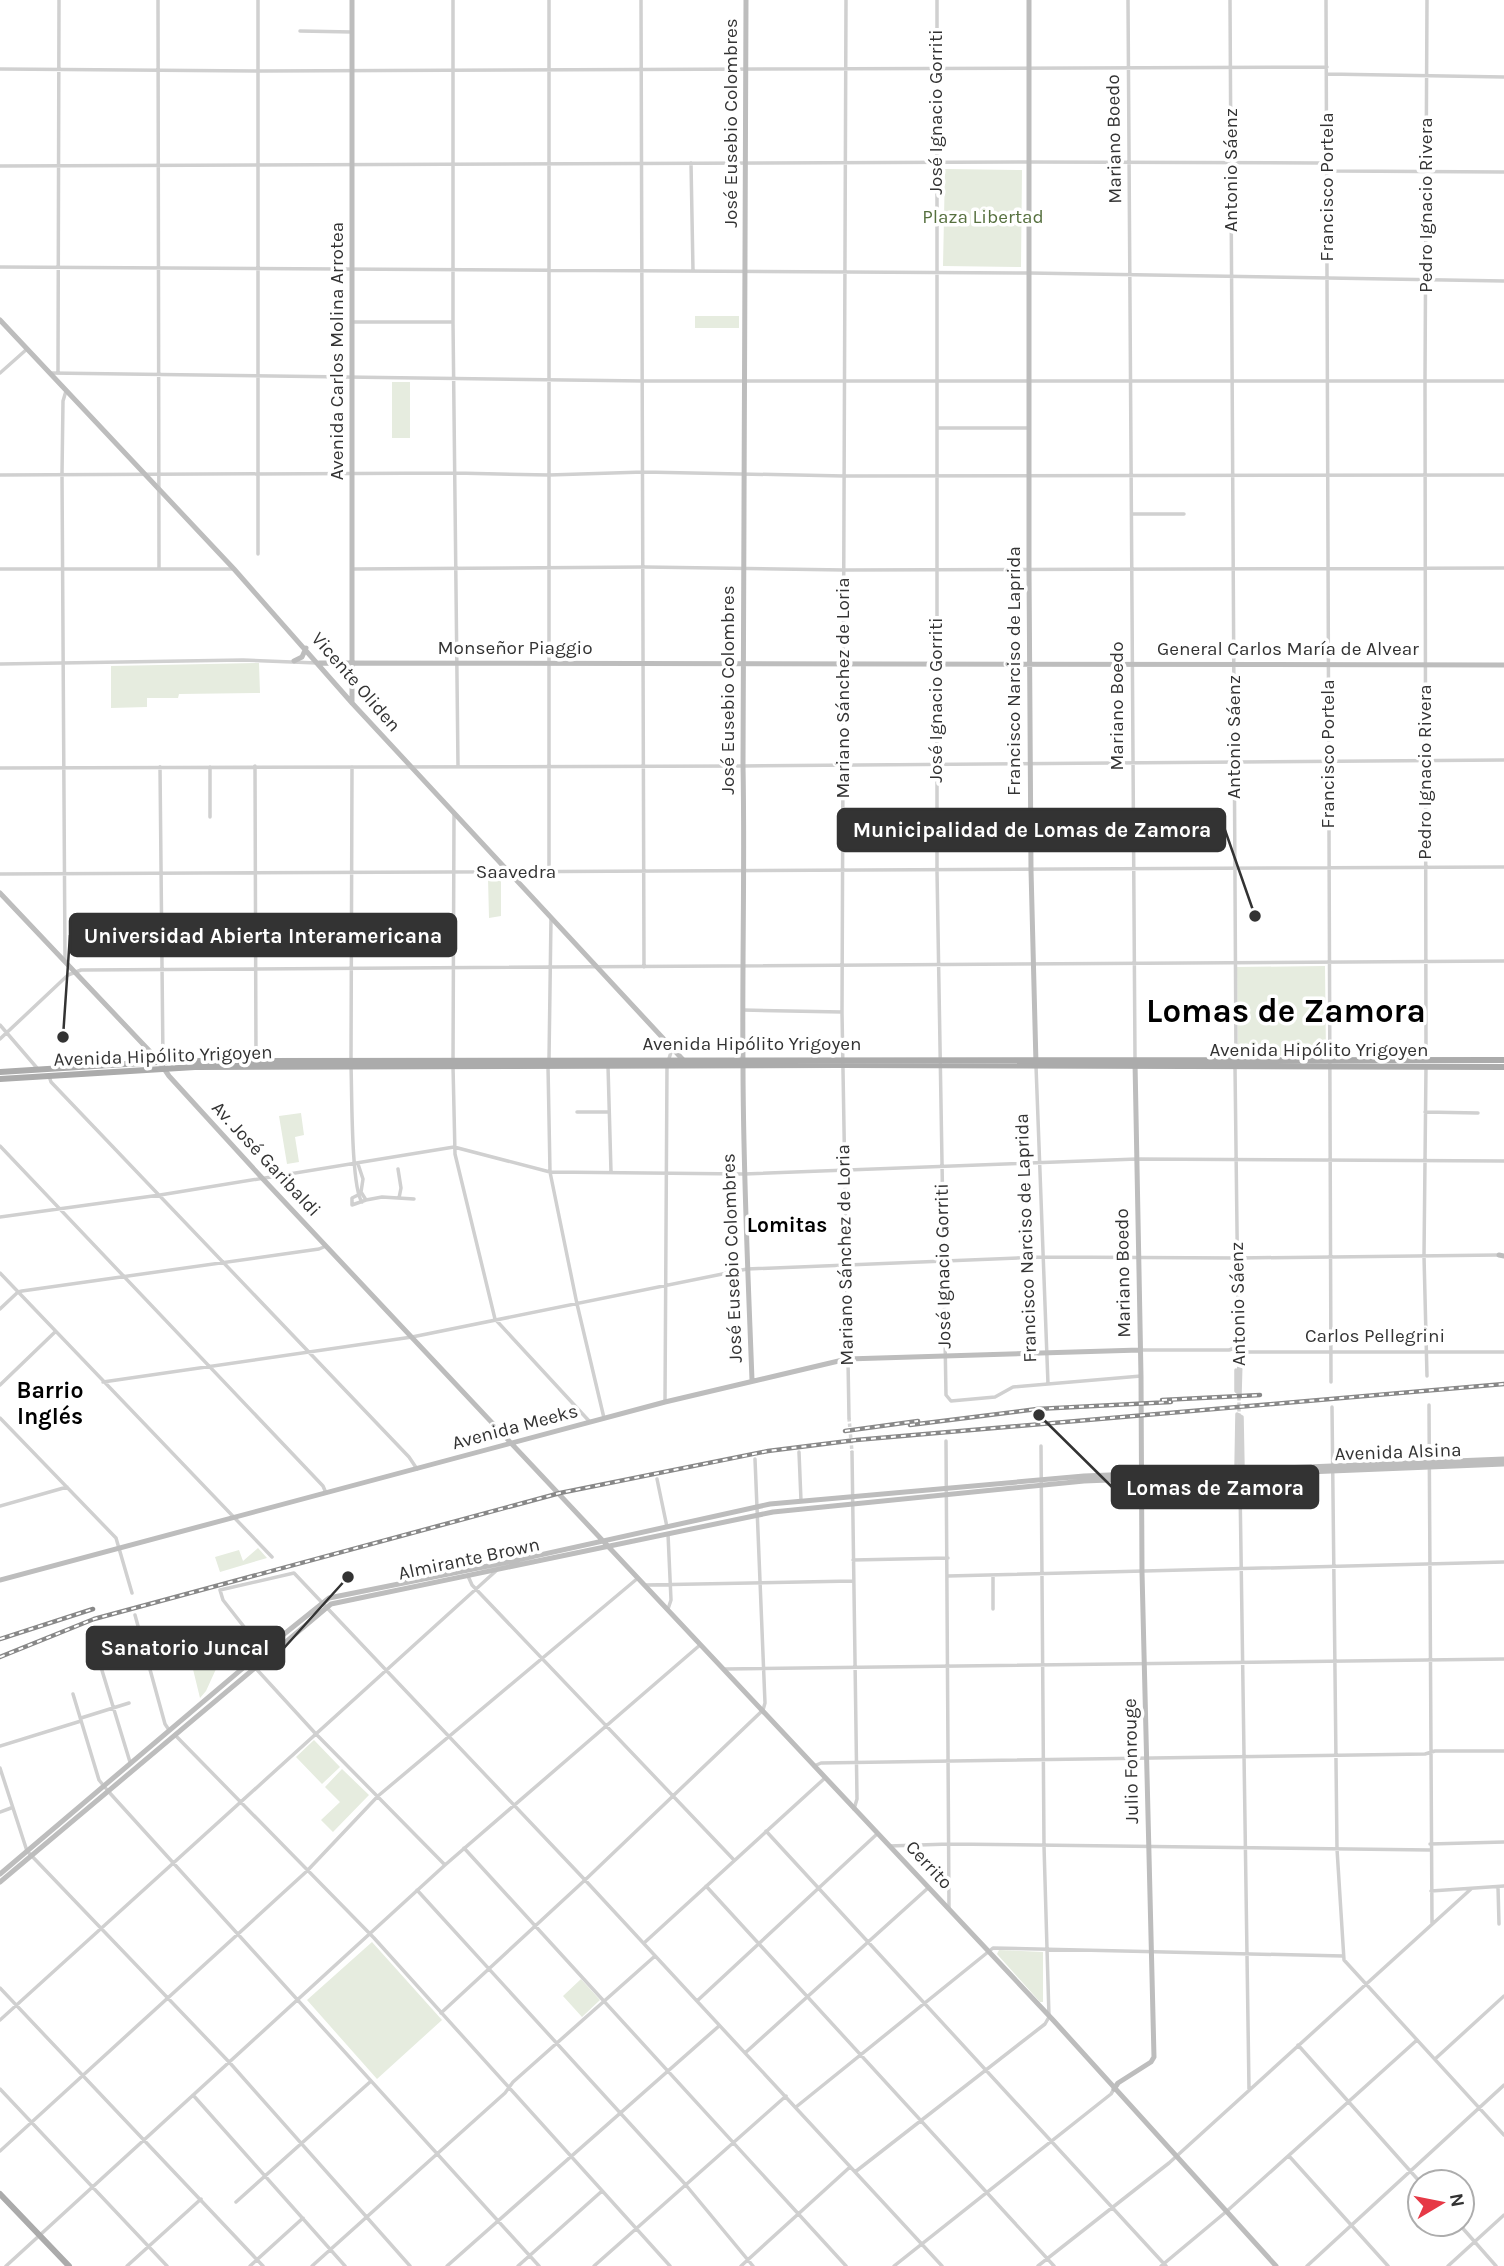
<svg xmlns="http://www.w3.org/2000/svg" width="1504" height="2266" font-family="Karla,sans-serif">
<style>
.green{fill:#e6ecdf}
.lines{fill:none;stroke-linecap:round;stroke-linejoin:round}
.street-tunnel{stroke:#d6d6d6;stroke-width:3.5;stroke-dasharray:3.5 2;stroke-linecap:butt}
.street{stroke:#d0d0d0;stroke-width:3.5}
.secondary{stroke:#bdbdbd;stroke-width:5}
.primary{stroke:#ababab;stroke-width:6}
.rail-casing{stroke:#888;stroke-width:4.5}
.rail{stroke:#fff;stroke-width:2;stroke-dasharray:5;stroke-linecap:butt}
.labels{text-anchor:middle;dominant-baseline:central;stroke-width:7;stroke-linejoin:round;paint-order:stroke}
.street-label{font-size:19px;fill:#333;stroke:#fff}
.park-label{font-size:19px;fill:#56703f;stroke:#fff}
.neighbourhood-label{font-size:21px;font-weight:bold;fill:#000;stroke:#fff}
.quarter-label{font-size:23px;font-weight:bold;fill:#000;stroke:#fff}
.town-label{font-size:33px;font-weight:bold;fill:#000;stroke:#fff}
.leader{fill:none;stroke:#333;stroke-width:2.5}
.callout-dot{fill:#333;stroke:#fff;stroke-width:2.5}
.callout{fill:#333;stroke:#333;stroke-width:2.5}
.callout-label{font-size:21px;text-anchor:middle;font-weight:bold;fill:#fff}
</style>
<rect width="100%" height="100%" fill="#fff"/>
<path class="green" d="M945 169 1022 170 1021 267 943 266Z
M695 316H739V328H695Z
M392 382H410V438H392Z
M259 663 260 693 179 694 178 698H147V707L111 708V666Z
M488 878H501V916L489 918Z
M1325 966 1326 1055 1238 1056 1237 967Z
M301 1113 304 1135 295 1137 299 1162 287 1164 279 1116Z
M258 1548 267 1558 220 1572 215 1557 239 1550 243 1561Z
M204 1657 214 1664 216 1669 206 1691 200 1698 191 1661Z
M314 1740 340 1767 322 1784 296 1757Z
M342 1769 369 1795 333 1832 321 1820 340 1802 325 1787Z
M372 1942 442 2020 377 2079 307 2000Z
M999 1950 1043 1952V2002H1040L997 1954Z
M581 1979 600 2000 582 2017 563 1996Z"/>
<g class="lines">
<path class="street-tunnel" d="M1239 1417V1393
M849 1418 852 1452"/>
<path class="street" d="M158 0 159 568
M453 0V322L458 766
M641 0 644 967
M846 0 842 1012 849 1418
M937 0V871L946 1395 951 1401 995 1397 1013 1387 1141 1376
M1128 0 1135 1059
M1230 0 1236 1059
M1326 0 1331 1382
M300 31 352 32
M0 69 261 71 1327 67
M1327 74 1504 77
M691 163 693 271
M0 166 1028 162 1320 163 1336 171 1504 172
M0 267 1029 273 1504 281
M353 322H453
M0 373 27 349
M50 373 643 381H1504
M58 373 59 0
M937 428H1029
M0 475 455 473 549 475 644 472 844 476 1504 475
M1132 514H1184
M258 554V0
M0 569H232
M353 569 645 567 844 570 1504 568
M0 664 243 660 317 663
M255 766 256 1061
M160 767 163 1062
M210 767V817
M0 768 743 766 1504 760
M454 814 453 1066 455 1154 495 1319 590 1422
M549 872V0
M0 874 1504 867
M65 960 62 474 63 401 66 391
M743 1010 842 1012
M0 1025 37 1068
M0 1039 68 975 81 970 1504 961
M549 1059 551 918
M1426 1059 1425 381 1427 0
M351 1060 352 767
M351 1066C352 1090 351 1188 362 1202
M548 1066 550 1172 577 1304 604 1418
M608 1066 611 1172
M1036 1066 1048 1384
M1235 1067 1239 1390
M1426 1067 1424 1256 1427 1376
M49 1076 51 1082 409 1457 417 1469
M577 1112H609
M1425 1112 1478 1113
M0 1146 323 1486 326 1493
M398 1169 401 1188 399 1198
M358 1195 352 1198V1205L366 1200 361 1192 363 1179 358 1164
M366 1200 382 1197 414 1199
M0 1217 160 1195 454 1147 550 1172 744 1174 1137 1159 1504 1161
M0 1273 272 1557
M0 1309 18 1292 22 1291 319 1249 326 1246
M1140 1350H1229L1238 1347
M1245 1352H1504
M1236 1370V1391L1240 1394 1241 1359 1244 1352
M103 1382 412 1337 747 1269 1043 1257 1238 1258 1498 1255
M0 1385 55 1332
M665 1402 667 1065 672 1049
M1429 1405 1432 1924
M1332 1407 1337 1849 1344 1960 1504 2135
M0 1418 116 1538 132 1593
M1239 1419 1249 2089
M946 1441 949 1908
M799 1452 801 1501
M852 1452 857 1799 854 1809
M1236 1469 1237 1414 1242 1417 1243 1469
M657 1479 667 1527
M0 1506 67 1487
M853 1560 948 1558
M993 1575V1609
M468 1576 472 1585 734 1860
M948 1576 1504 1562
M645 1585 853 1581
M668 1609 671 1600 668 1534
M135 1615 165 1724 169 1730
M93 1641 130 1762
M263 1651 223 1600 220 1590 294 1573 585 1880 942 2266
M250 1662 315 1733 445 1865
M725 1669 1504 1659
M73 1694 99 1780 108 1791 539 2266
M81 1718 129 1703
M175 1735 374 1938 670 2266
M0 1746 81 1721
M814 1766 821 1763 1425 1754 1435 1751H1504
M0 1768 27 1851 230 2063 410 2266
M0 1812 11 1808
M766 1831 1166 2266
M1430 1844 1504 1842
M889 1846 949 1844 1430 1850
M464 1848 846 2266
M706 1886 1054 2266
M1498 1887 1499 1924
M417 1890 685 2184 753 2266
M1431 1891 1504 1886
M644 1943 825 1778
M0 1988 263 2266
M697 2001 877 1834
M441 2013 585 1880 763 1710 765 1703 755 1459
M0 2020 497 1570
M1298 2045 1420 2182
M745 2053 928 1888
M1435 2059 1504 1996
M0 2089 167 2266
M193 2095 345 2266
M796 2107 993 1948 1343 1956
M0 2151 307 1871 378 1796 638 1578
M1289 2156 1388 2266
M855 2172 1045 2024 1049 2017 1044 1846 1041 1446
M236 2202 370 2082
M1459 2224 1496 2266
M6 2266 445 1865 700 1645
M127 2266 201 2199
M250 2266 303 2218
M312 2266 505 2093 513 2082 655 1956
M447 2266 719 2026
M518 2266 602 2191
M594 2266 786 2096
M741 2266 850 2167
M894 2266 1111 2094 1114 2089
M1038 2266 1169 2163 1471 1889
M1161 2266 1227 2211 1417 2040
M1307 2266 1504 2085
M1448 2266 1504 2215"/>
<path class="secondary" d="M746 0 743 766C745 865 742 964 743 1063 743 1169 748 1274 752 1380
M1029 0V569L1031 870 1036 1064
M0 320 234 569 352 703 686 1063
M294 661 302 657 306 648
M319 663 1504 665
M352 703V0
M0 893 159 1061 169 1076 263 1179 1054 2021 1276 2266
M1499 1255 1504 1256
M0 1580 665 1402 847 1359 1140 1350
M0 1874 263 1651 329 1598 508 1562 770 1504 1084 1476 1504 1459
M0 1882 331 1604 773 1512 1084 1481 1504 1464
M1114 2089 1118 2083 1151 2062 1154 2057 1142 1572 1141 1376 1135 1062"/>
<path class="primary" d="M0 1072 173 1061 1504 1060
M0 1079 195 1067 839 1065 1504 1067
M0 2194 69 2266"/>
<defs>
<path id="rail" d="M1162 1400 1260 1395
M910 1425 1037 1409 1171 1402
M845 1431 918 1421
M0 1639 93 1609
M0 1657 94 1619 560 1493 768 1451 856 1440 1504 1384"/>
</defs>
<use href="#rail" class="rail-casing"/>
<use href="#rail" class="rail"/>
</g>
<g class="labels">
<g class="street-label">
<text transform="translate(936 112) rotate(-90)">José Ignacio Gorriti</text>
<text transform="translate(731 123) rotate(-90)">José Eusebio Colombres</text>
<text transform="translate(1114 139) rotate(-91)">Mariano Boedo</text>
<text transform="translate(1231 170) rotate(-90)">Antonio Sáenz</text>
<text transform="translate(1327 187) rotate(-90)">Francisco Portela</text>
<text transform="translate(1426 205) rotate(-90)">Pedro Ignacio Rivera</text>
<text transform="translate(337 351) rotate(-90)">Avenida Carlos Molina Arrotea</text>
<text x="515" y="648">Monseñor Piaggio</text>
<text x="1288" y="649">General Carlos María de Alvear</text>
<text transform="translate(1014 671) rotate(-90)">Francisco Narciso de Laprida</text>
<text transform="translate(356 682) rotate(49)">Vicente Oliden</text>
<text transform="translate(843 688) rotate(-90)">Mariano Sánchez de Loria</text>
<text transform="translate(728 690) rotate(-90)">José Eusebio Colombres</text>
<text transform="translate(936 700) rotate(-90)">José Ignacio Gorriti</text>
<text transform="translate(1117 706) rotate(-90)">Mariano Boedo</text>
<text transform="translate(1234 737) rotate(-90)">Antonio Sáenz</text>
<text transform="translate(1328 754) rotate(-90)">Francisco Portela</text>
<text transform="translate(1425 772) rotate(-90)">Pedro Ignacio Rivera</text>
<text x="516" y="872">Saavedra</text>
<text x="752" y="1044">Avenida Hipólito Yrigoyen</text>
<text x="1319" y="1050">Avenida Hipólito Yrigoyen</text>
<text transform="translate(163 1056) rotate(-2)">Avenida Hipólito Yrigoyen</text>
<text transform="translate(266 1159) rotate(47)">Av. José Garibaldi</text>
<text transform="translate(1026 1238) rotate(-92)">Francisco Narciso de Laprida</text>
<text transform="translate(845 1255) rotate(-91)">Mariano Sánchez de Loria</text>
<text transform="translate(732 1258) rotate(-92)">José Eusebio Colombres</text>
<text transform="translate(943 1266) rotate(-91)">José Ignacio Gorriti</text>
<text transform="translate(1123 1273) rotate(-91)">Mariano Boedo</text>
<text transform="translate(1238 1304) rotate(-91)">Antonio Sáenz</text>
<text x="1375" y="1336">Carlos Pellegrini</text>
<text transform="translate(515 1427) rotate(-15)">Avenida Meeks</text>
<text transform="translate(1398 1452) rotate(-2)">Avenida Alsina</text>
<text transform="translate(469 1559) rotate(-12)">Almirante Brown</text>
<text transform="translate(1131 1761) rotate(-91)">Julio Fonrouge</text>
<text transform="translate(929 1865) rotate(47)">Cerrito</text>
</g>
<g class="park-label">
<text x="983" y="217">Plaza Libertad</text>
</g>
<g class="neighbourhood-label">
<text x="787" y="1225">Lomitas</text>
</g>
<g class="quarter-label">
<text x="50" y="1390">Barrio<tspan x="50" dy="26">Inglés</tspan></text>
</g>
<g class="town-label">
<text x="1286" y="1011">Lomas de Zamora</text>
</g>
</g>
<path class="leader" d="M1255 916L1225 830M63 1037L70 935M1039 1415L1112 1487M348 1577L284 1648"/>
<g class="callout-dot">
<circle cx="1255" cy="916" r="7"/>
<circle cx="63" cy="1037" r="7"/>
<circle cx="1039" cy="1415" r="7"/>
<circle cx="348" cy="1577" r="7"/>
</g>
<g class="callout">
<rect x="838" y="809" width="387" height="42" rx="7"/>
<rect x="70" y="914" width="386" height="42" rx="7"/>
<rect x="1112" y="1466" width="206" height="42" rx="7"/>
<rect x="87" y="1627" width="197" height="42" rx="7"/>
</g>
<g class="callout-label">
<text x="1032" y="837">Municipalidad de Lomas de Zamora</text>
<text x="263" y="943">Universidad Abierta Interamericana</text>
<text x="1215" y="1495">Lomas de Zamora</text>
<text x="185" y="1655">Sanatorio Juncal</text>
</g>
<g transform="translate(1441 2203) rotate(80)"><circle r="33" fill="#ffffff" stroke="#adadad" stroke-width="2"/>
<path d="M0-5L12 26L0 18L-12 26Z" fill="#e63946"/>
<text y="-10" font-size="19" font-weight="bold" text-anchor="middle" fill="#333333">N</text>
</g>
</svg>
